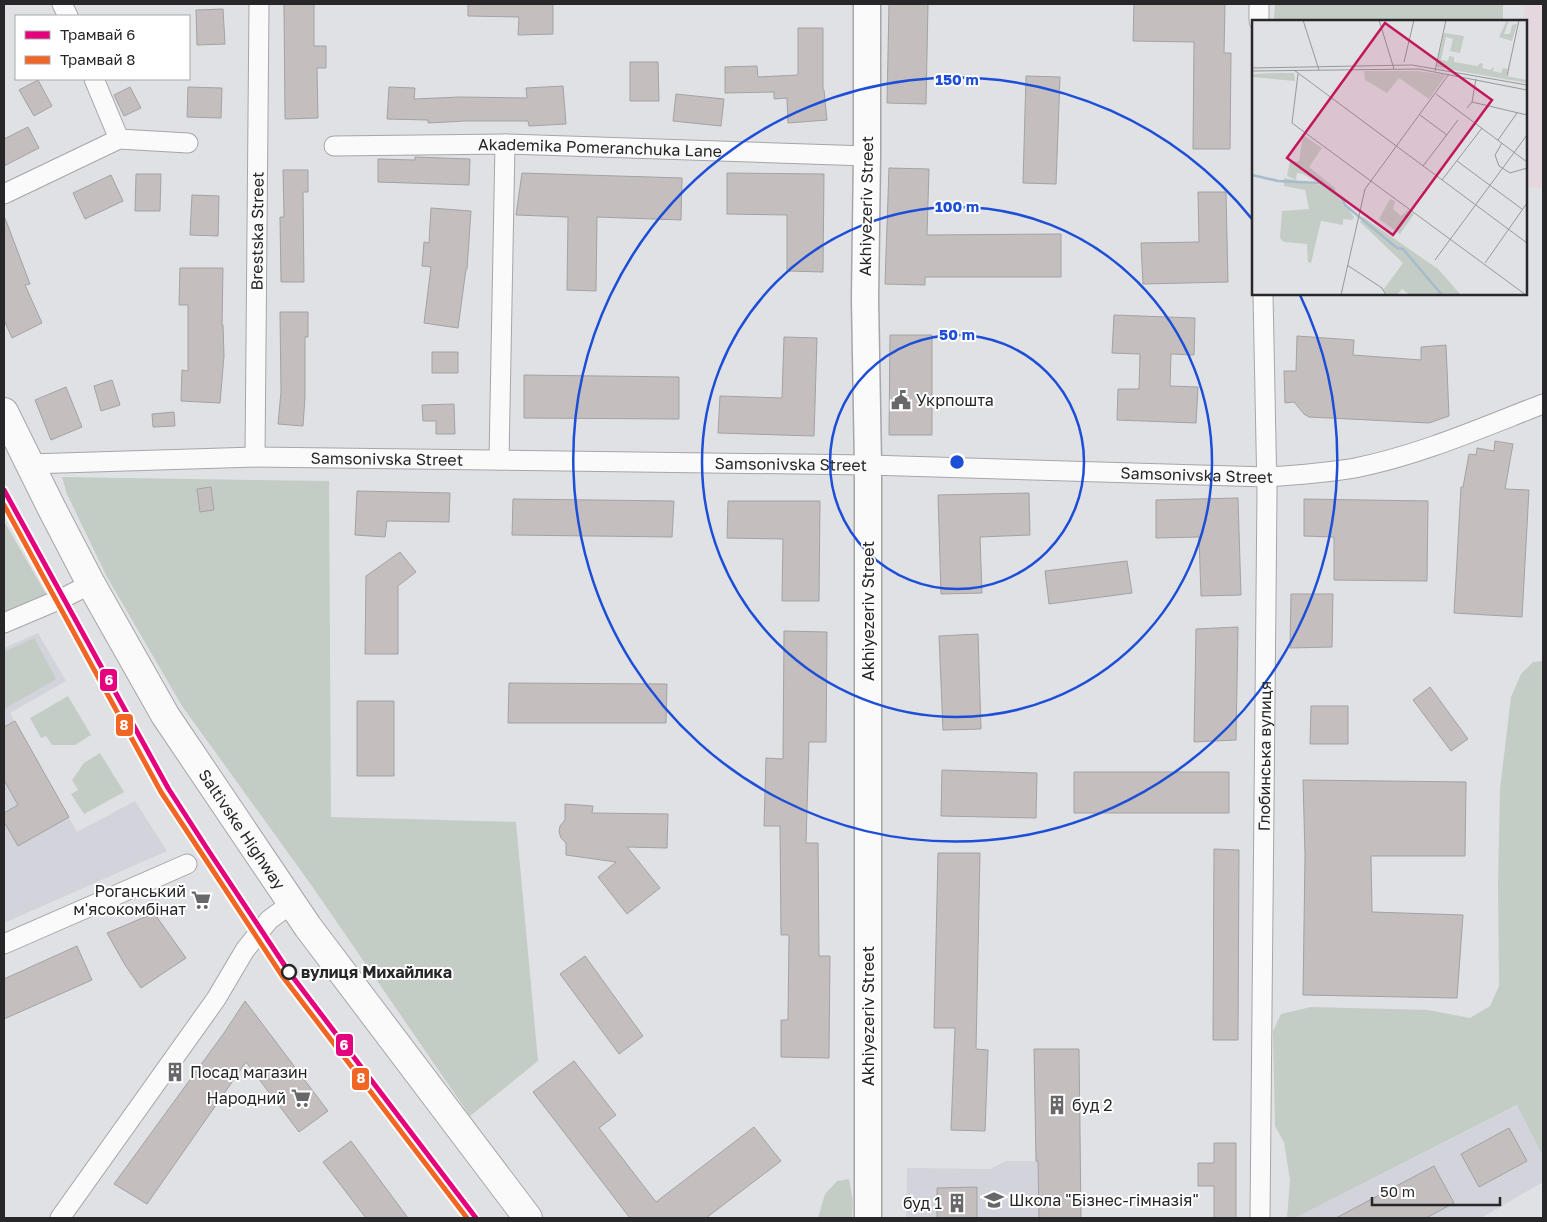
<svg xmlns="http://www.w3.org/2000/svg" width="1547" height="1222" font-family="'Golos Text',sans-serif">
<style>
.built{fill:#d2d3db}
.industrial{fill:#e4d7de}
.green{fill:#c3cdc6}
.building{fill:#c4bebe;stroke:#a3a2a4}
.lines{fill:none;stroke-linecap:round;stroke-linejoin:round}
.minor-casing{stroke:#a6a6a8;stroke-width:21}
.secondary-casing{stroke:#a6a6a8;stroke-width:29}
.primary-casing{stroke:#a6a6a8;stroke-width:30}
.minor{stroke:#fafafb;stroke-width:19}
.secondary{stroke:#fafafb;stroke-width:26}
.primary{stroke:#fafafb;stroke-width:28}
.tram-1-casing{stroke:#fff;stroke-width:9}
.tram-2-casing{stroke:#fff;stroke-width:9}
.tram-1{stroke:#e5007d;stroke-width:5}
.tram-2{stroke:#f26522;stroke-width:5}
.ring{fill:none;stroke:#1d4ed8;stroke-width:2.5}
.stop-dot{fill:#fff;stroke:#272729;stroke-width:2.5}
.labels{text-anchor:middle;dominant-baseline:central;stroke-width:4;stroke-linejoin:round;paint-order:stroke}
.street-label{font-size:16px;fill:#272729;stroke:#fff}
.poi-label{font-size:16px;fill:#272729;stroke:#fff;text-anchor:start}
.stop-label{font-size:16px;font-weight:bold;fill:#272729;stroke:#fff;text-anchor:start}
.inset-river{fill:none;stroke:#a6bbcb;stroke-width:2.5}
.inset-road{fill:none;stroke:#969799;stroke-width:1}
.view{fill:#c2185b;fill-opacity:0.15;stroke:#c2185b;stroke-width:2.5}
.inset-edge{fill:none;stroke:#272729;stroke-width:2.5}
.centre{fill:#1d4ed8;stroke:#fff;stroke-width:2.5}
.ring-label{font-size:15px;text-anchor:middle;font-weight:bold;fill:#1d4ed8;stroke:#fff;stroke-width:4;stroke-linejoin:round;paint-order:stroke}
.line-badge{stroke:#fff;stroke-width:2}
.badge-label{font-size:14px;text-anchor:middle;font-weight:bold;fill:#fff}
</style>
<rect width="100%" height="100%" fill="#e0e1e4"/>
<path class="built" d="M38 633 66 681 10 713 77 832 135 801 167 851 4 923V648Z
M1518 1105 1543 1156V1182L1481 1218H1295Z
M1006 1161H1080L1081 1218H906L907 1168 990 1169Z"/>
<path class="industrial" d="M1524 4H1543V188L1527 187 1526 21H1524Z"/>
<path class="green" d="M1275 4H1503V21H1275L1274 19Z
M62 477 329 481 331 817 516 822 538 1061 470 1116 312 886 182 706 107 577 67 494Z
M4 521 49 599 4 619Z
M34 638 56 679 4 709V652Z
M1543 661V1156L1517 1105 1295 1218H1287L1290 1180 1284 1142 1275 1126 1273 1031 1281 1014 1311 1007 1428 1010 1470 1018 1490 1006 1499 986 1498 884 1500 789 1511 697 1521 674 1533 662Z
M68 696 91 735 75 745H52L46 736 41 738 30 718Z
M100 753 124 792 84 814 71 794 78 790 72 780 84 763Z
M849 1179 853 1202 852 1218H818L825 1194 837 1181Z"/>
<path class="building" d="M284 4H314V46H326V68H317L318 118 285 119Z
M468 4H553V34L518 35 519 17 468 16Z
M889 4H928L926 104 887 103Z
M1134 4H1225L1224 53H1231L1230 149H1193L1194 42 1133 41Z
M223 9 225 44 197 45 196 10Z
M798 28H823V90H824L827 120 788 123 787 98 774 99V92L725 93V67L757 66 758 77 798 75Z
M630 62H658L659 101H630Z
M1026 76 1060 77 1056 184 1023 183Z
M38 80 52 106 34 116 19 90Z
M563 86 566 124 529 126 528 121H465L428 123V120L387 119 389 87 415 88 414 99 460 97 527 98 526 88Z
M130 87 141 108 124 116 114 95Z
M188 87 222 88 221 118 187 117Z
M676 94 724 99 721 126 673 121Z
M28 127 39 148 4 166V139Z
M415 157 470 159 469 185 378 182V159L415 160Z
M889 168 929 169 927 235 1061 234V277H925V285L885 284Z
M283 170H308V192H303L304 282H281L280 217H284Z
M522 173 682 178 681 220 597 217 596 291 567 290 568 217 516 215Z
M727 173 824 174 823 272 787 271V215L727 214Z
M136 174H161L160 211H135Z
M111 175 123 201 85 219 73 193Z
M1198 192H1226L1228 282 1143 284 1141 243 1199 242Z
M192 195 219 196 218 236 190 235Z
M431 208 471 211 467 269H466L458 328 424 323 431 267 422 266 424 242 429 243Z
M4 218H5L30 284 25 285 42 323 12 338 4 320Z
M180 268H223L222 325H223L224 356 220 403 181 401 182 370 188 371V305H179Z
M280 312H308V337H305V397L303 426 278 424 281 392Z
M1114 315 1195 318 1194 355 1171 354 1170 386 1198 387 1196 423 1117 420 1118 389H1139L1140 354 1112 353Z
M890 335H932V435H889Z
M1297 336 1354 340 1353 355 1421 360V347L1446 345 1449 416 1429 423 1309 417 1304 414 1294 402 1285 403 1284 371H1296Z
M784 337 817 338 814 436 718 433 720 396 782 398Z
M432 352H458V373H432Z
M524 375 679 377V419L524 418Z
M112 380 120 405 101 411 94 386Z
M66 387 82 427 51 440 35 400Z
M454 404 455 434H436V421H423L422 405Z
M174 412 175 426 153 427 152 414Z
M1495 441 1513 444 1505 489 1529 490 1522 617 1454 613 1461 487H1463L1469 454 1476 455 1477 448 1494 451Z
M211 487 214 510 200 512 197 489Z
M357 491 450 493 449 522 387 521 385 537 355 535Z
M1029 493 1030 535 980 537 982 593 941 594 938 495Z
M1238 498 1241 595 1201 596 1199 537 1156 538V500Z
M513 499 674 501 672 537 512 535Z
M1304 499 1428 501 1427 581 1334 580V537L1304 536Z
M728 501H820L819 601H782L783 539 727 538Z
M400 552 416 572 398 586V654H365L366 576Z
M1127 561 1132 593 1049 604 1045 571Z
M1291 594H1333L1332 647 1290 648Z
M1238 627 1236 740 1194 742 1196 629Z
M784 631 827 632 826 742H809L806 843H818L819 956H830L829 1058 781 1057V1020H788L789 935H781L780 826H764L766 758 783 759Z
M978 634 981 729 943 730 939 636Z
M509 683 667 684 666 723H508Z
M1430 687 1468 739 1451 751 1413 700Z
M357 701H394V776H357Z
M1311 706H1348V744H1310Z
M15 721 69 817 18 846 4 822V813L18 805 4 780V727Z
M942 770 1037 773 1036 818 941 816Z
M1074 772H1229V813H1074Z
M1303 780 1466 782 1465 856H1371L1372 912 1463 915 1457 998 1303 995 1305 855Z
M565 804 593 806 592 813 668 814 667 848 627 847 660 888 627 914 598 877 616 862 566 855V843L561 838 559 832 560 826 565 820Z
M1214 849 1239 850 1238 1040H1213Z
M938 853H980L976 1049 988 1050 985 1131 951 1130 955 1028H934Z
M154 913 186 958 141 988 125 965 107 933Z
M77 946 92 980 4 1019V979Z
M585 956 643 1036 619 1054 560 974Z
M245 1001 328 1111 299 1132 246 1062 147 1204 114 1184 224 1033Z
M1034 1049H1079L1081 1218H1039L1038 1161H1036Z
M574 1061 616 1115 599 1128 656 1202 754 1127 781 1161 706 1218H630L533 1092Z
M1509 1128 1527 1161 1479 1187 1461 1154Z
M351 1141 408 1218H366L323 1162Z
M1214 1143H1236V1218H1214V1186H1198V1163H1214Z
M1434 1166 1454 1203 1426 1218H1336Z
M977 1187V1218H937V1188Z"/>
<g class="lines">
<defs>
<g id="minor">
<path d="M62 4 68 16"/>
<path d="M1259 4V21"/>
<path d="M94 79 119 139"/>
<path id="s1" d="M334 146 505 144 867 156"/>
<path d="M4 194 119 139 188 143"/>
<path id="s2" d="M255 457 259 4"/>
<path d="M499 460 505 144"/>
<path id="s3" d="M29 464 255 457 868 465 1267 477C1297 475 1326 473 1355 468 1420 455 1481 428 1543 404"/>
<path d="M4 623 63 598 91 584"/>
<path d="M4 944 187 864"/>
<path d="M60 1218 216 999 245 950 269 920 292 903"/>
<path id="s4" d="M1260 1218 1267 493 1263 294"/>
</g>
<path id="secondary" d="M867 4V156L865 299 868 465V1218"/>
<g id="primary">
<path id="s5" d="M4 412 51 507 91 584 165 715 308 927 528 1218"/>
</g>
</defs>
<use href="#minor" class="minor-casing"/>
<use href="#secondary" class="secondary-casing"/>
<use href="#primary" class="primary-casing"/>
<use href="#minor" class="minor"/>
<use href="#secondary" class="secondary"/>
<use href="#primary" class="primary"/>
<defs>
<path id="tram-1" d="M4 490 168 788 208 850 289 972 476 1218"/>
<path id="tram-2" d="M4 505 161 792 202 854 283 977 467 1218"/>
</defs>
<use href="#tram-1" class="tram-1-casing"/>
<use href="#tram-2" class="tram-2-casing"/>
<use href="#tram-1" class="tram-1"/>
<use href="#tram-2" class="tram-2"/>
</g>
<g class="ring">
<circle cx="957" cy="462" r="127"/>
<circle cx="957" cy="462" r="255"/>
<path d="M1300 295A382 382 0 1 1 1252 219"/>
</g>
<defs>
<symbol id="civic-bare" viewBox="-9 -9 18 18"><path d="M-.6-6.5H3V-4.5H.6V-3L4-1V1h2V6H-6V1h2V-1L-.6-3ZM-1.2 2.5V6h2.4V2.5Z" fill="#68686a" stroke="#fff" stroke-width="2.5" paint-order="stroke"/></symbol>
<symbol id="supermarket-bare" viewBox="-9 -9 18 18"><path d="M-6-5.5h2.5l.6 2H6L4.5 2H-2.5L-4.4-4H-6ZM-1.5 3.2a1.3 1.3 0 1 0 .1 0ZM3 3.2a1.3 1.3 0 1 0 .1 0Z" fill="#68686a" stroke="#fff" stroke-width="2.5" paint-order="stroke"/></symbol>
<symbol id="building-bare" viewBox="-9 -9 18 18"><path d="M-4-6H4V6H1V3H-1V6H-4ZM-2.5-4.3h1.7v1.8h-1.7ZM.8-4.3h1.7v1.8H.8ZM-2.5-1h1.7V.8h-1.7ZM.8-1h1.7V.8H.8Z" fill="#68686a" stroke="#fff" stroke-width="2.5" paint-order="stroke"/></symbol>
<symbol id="school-bare" viewBox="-9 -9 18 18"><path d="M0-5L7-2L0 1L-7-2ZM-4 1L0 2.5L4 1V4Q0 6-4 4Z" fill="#68686a" stroke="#fff" stroke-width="2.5" paint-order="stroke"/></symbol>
</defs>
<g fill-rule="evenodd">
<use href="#civic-bare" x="887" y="386" width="28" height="28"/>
<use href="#supermarket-bare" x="187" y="886" width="28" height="28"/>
<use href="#building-bare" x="161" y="1058" width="28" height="28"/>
<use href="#supermarket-bare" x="287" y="1084" width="28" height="28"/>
<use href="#building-bare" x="1043" y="1091" width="28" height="28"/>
<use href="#school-bare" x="980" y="1186" width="28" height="28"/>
<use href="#building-bare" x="943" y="1189" width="28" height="28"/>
</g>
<circle class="stop-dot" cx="289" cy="972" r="7"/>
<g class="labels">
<g class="street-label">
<text stroke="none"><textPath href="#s1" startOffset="266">Akademika Pomeranchuka Lane</textPath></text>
<text transform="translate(866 206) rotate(-89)">Akhiyezeriv Street</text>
<text stroke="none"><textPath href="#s2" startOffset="226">Brestska Street</textPath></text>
<text stroke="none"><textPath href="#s3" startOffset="358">Samsonivska Street</textPath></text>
<text stroke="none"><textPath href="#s3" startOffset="762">Samsonivska Street</textPath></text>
<text stroke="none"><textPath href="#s3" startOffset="1168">Samsonivska Street</textPath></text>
<text transform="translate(868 611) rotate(-90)">Akhiyezeriv Street</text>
<text stroke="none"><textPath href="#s4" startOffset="462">Глобинська вулиця</textPath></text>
<text stroke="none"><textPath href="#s5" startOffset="481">Saltivske Highway</textPath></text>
<text transform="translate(868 1016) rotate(-90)">Akhiyezeriv Street</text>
</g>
<g class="poi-label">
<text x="916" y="400">Укрпошта</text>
<text x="186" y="891" text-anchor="end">Роганський<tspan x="186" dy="18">м'ясокомбінат</tspan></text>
<text x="190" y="1072">Посад магазин</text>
<text x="286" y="1098" text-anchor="end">Народний</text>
<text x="1072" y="1105">буд 2</text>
<text x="1009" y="1200">Школа "Бізнес-гімназія"</text>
<text x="942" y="1203" text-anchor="end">буд 1</text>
</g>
<g class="stop-label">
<text x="301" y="972">вулиця Михайлика</text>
</g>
</g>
<g transform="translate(1252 20)">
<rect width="275" height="275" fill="#e0e1e4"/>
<path d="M255 0H257L252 14H258L260 5 265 4 260 21 247 17ZM192 13 212 16 208 33 198 31 201 19 194 17 189 40 196 41 197 36 202 37V42L226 46 228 43 231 44 230 48 238 50 242 47 241 51 249 53 251 48 256 49 254 56 275 60V63L184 47ZM112 51H166L194 55 177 79 147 58 135 73 113 60ZM26 53H42L43 61 0 57V54ZM51 115 70 128 57 147 83 168 84 173 51 154 45 153 44 160 35 156 38 141 47 142ZM32 158 68 165 89 178 102 197 100 200 91 199V205L69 201 59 243 56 242 55 224 32 222 28 218 30 191 57 189 53 170 32 166ZM138 179 143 181 141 189 149 196 156 190 162 194 148 214 127 199ZM111 197 186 249 209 275H158L150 269 145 275H134L132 269 151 243 108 202Z" fill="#c3cdc6"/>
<path class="inset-river" d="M0 155 26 161 68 163 90 178 93 185 145 228 151 229 190 275"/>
<path class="inset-road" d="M51 0 67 50M127 0 142 49M152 42 162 0M0 48 160 45 275 65M42 50 275 223M0 51 167 49 275 70M183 51 194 0M46 54 40 103 274 275M255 56 267 0M184 74 275 142M220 82 275 95M215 88 220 82 224 59M168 95 195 115M246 120 265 93M250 123 243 135 247 146 258 153 275 148M205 141 270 189M171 146 206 100M190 160 230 108M183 240 275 115M233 243 275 183M95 245 130 268 134 275M89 275 113 169 197 54"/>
<path class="view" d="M133 3 240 80 141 215 35 138Z"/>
<rect width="275" height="275" class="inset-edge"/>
</g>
<circle cx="957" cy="462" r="8" class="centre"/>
<g class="ring-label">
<text x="957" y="85">150 m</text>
<text x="957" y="212">100 m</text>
<text x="957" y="340">50 m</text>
</g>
<g class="line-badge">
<rect x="99" y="668" width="19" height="24" rx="5" fill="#e5007d"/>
<rect x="115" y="713" width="19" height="24" rx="5" fill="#f26522"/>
<rect x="335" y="1033" width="19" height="24" rx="5" fill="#e5007d"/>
<rect x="351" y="1067" width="19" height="24" rx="5" fill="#f26522"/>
</g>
<g class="badge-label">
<text x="109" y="685">6</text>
<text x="124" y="730">8</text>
<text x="344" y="1050">6</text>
<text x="361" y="1083">8</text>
</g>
<rect width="1547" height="1222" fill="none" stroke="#272729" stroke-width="10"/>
<rect x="15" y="15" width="175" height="65" fill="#ffffff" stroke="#a9a9a9"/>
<rect x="25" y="31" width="25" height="8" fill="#e5007d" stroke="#a9a9a9"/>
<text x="60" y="40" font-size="15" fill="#272729">Трамвай 6</text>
<rect x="25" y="56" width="25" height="8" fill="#f26522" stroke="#a9a9a9"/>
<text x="60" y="65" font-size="15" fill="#272729">Трамвай 8</text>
<path d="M1372 1197v8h128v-8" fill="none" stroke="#272729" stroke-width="2.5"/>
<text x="1380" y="1197" font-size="15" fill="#272729" stroke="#ffffff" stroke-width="4" paint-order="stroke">50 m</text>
</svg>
